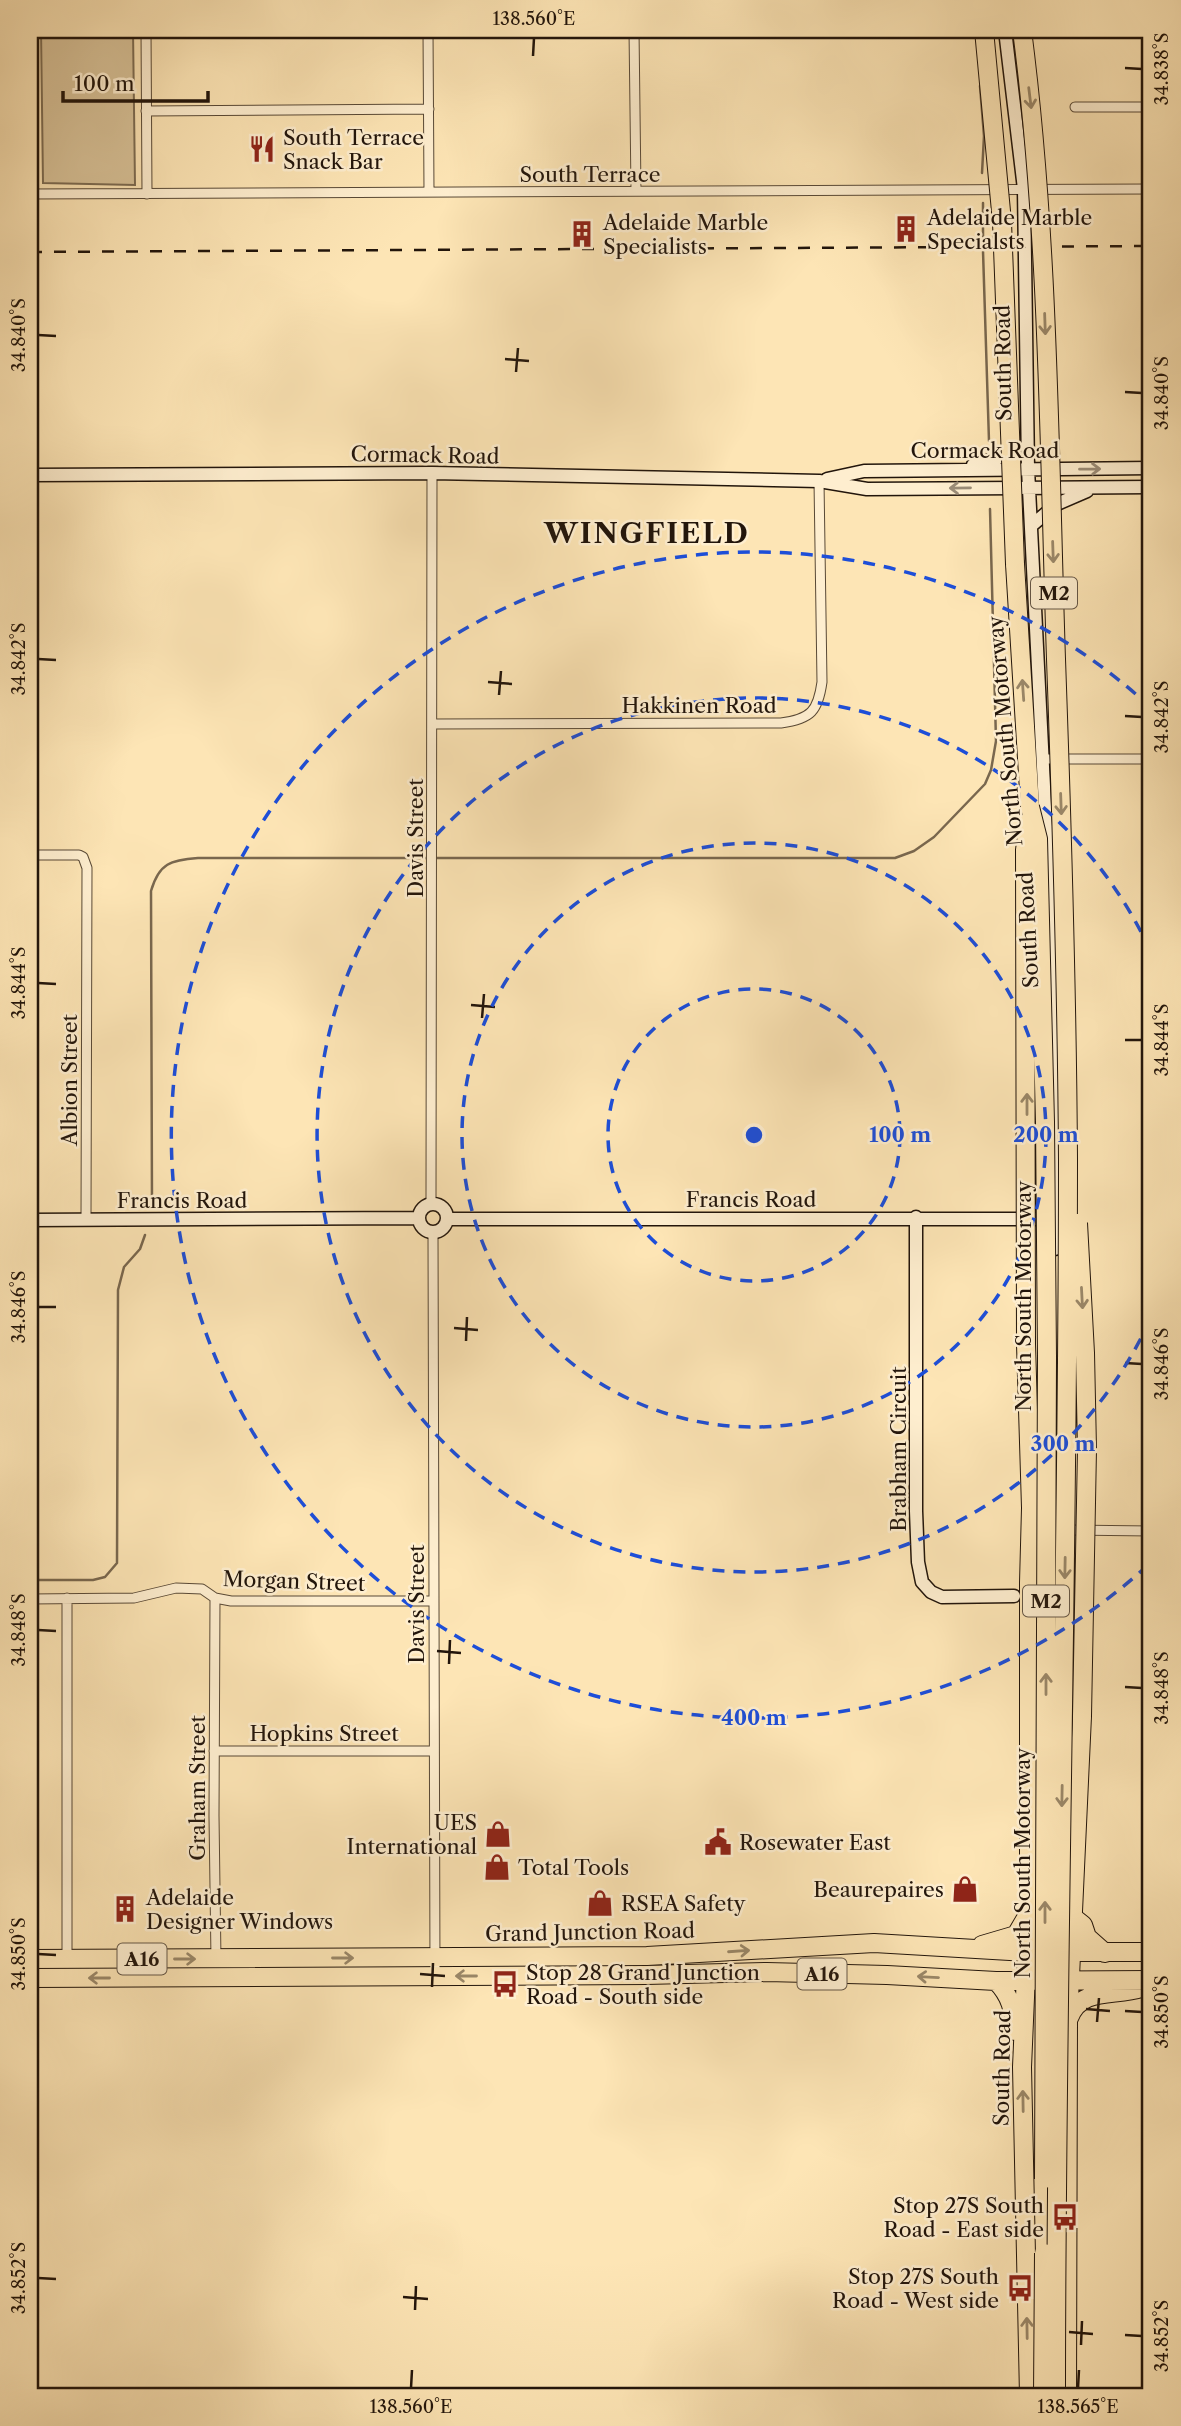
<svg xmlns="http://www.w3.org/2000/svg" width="1181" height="2426" font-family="'Libre Caslon Text',serif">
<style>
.green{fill:#d8c298;stroke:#7d6c52;stroke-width:2}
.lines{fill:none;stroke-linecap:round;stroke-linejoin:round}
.stream{stroke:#79674e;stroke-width:2.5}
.street-casing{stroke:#594936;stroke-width:11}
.secondary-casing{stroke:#22150b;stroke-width:15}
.highway-casing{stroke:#22150b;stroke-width:20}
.street{stroke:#feeecf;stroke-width:9}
.secondary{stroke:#feeecf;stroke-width:12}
.highway{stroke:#fde5b5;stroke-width:18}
.rail{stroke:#22150b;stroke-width:2.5;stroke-dasharray:12 12;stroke-linecap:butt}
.highway-bridge-casing{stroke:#22150b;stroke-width:20;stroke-linecap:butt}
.highway-bridge{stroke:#fde5b5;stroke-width:18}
.oneway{stroke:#9a8768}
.oneway2{stroke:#9b8c77}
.ticks{fill:none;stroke:#22150b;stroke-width:2.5}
.ring{fill:none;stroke:#1d4ed8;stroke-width:3.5;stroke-dasharray:12 9}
.labels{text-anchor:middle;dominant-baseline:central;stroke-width:5;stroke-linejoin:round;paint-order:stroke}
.shield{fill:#feeecf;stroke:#645646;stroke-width:2}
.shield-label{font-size:19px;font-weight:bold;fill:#22150b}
.poi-label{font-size:21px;fill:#22150b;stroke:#feeecf;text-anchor:start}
.street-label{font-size:21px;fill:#22150b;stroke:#feeecf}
.district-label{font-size:28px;font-weight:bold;letter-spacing:2px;fill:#22150b;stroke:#feeecf}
.centre{fill:#1d4ed8;stroke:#feeecf;stroke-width:3.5}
.ring-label{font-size:21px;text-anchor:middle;font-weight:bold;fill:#1d4ed8;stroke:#feeecf;stroke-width:5;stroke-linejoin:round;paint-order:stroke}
.neatline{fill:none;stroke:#22150b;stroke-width:2.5}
.ticks-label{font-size:18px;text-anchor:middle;fill:#22150b}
</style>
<rect width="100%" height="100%" fill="#fde5b5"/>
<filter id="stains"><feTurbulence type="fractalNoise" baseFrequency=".00286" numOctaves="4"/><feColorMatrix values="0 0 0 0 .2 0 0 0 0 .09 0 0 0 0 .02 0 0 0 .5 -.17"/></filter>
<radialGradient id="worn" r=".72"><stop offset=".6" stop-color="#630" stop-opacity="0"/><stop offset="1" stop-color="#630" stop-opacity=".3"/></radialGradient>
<path class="green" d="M41 30H133L135 185 43 183Z"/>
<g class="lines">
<path class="stream" d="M980 86 984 136 982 173
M983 244V203
M983 251 989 441
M152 1205 151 891C159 863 171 860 198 858H895L914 851 934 837 985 784 991 770 996 741 990 509
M30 1580H93L105 1577 117 1563 118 1290 124 1267 140 1249 145 1235"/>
<defs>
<path id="street" d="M146 30 147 194
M428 30 429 192
M634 30 636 191
M1075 107H1151
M146 111 429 109
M30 194 1151 189
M32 194V30
M433 724 781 723C811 719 818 711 822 682L819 481
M1042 759H1151
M30 855H79L83 857 87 868 86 1219
M431 1204 432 473
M433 1232 435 1976
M1069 1530 1151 1531
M67 1598V1962
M215 1598 214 1816 216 1960
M30 1599 134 1598 176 1588 202 1589 215 1598 231 1601H434
M214 1751H434"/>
<path id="secondary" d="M1005 30 1024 189 1028 469 1054 985 1055 1249
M973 465 1001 457 1013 448
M30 475 432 473 819 481 867 489 1151 487
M827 479 864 471 1151 468
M1031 526 1057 504 1087 491
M419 1218a14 14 0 1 1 28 0a14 14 0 1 1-28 0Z
M916 1217V1511L918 1562 922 1582 931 1592 942 1597 1014 1596
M447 1219H1052
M30 1220 419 1218"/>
<path id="highway" d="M1015 564 1030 807
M1026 1344 1031 1508 1029 1583V1905L1022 2067 1029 2396
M1073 1917 1083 1925 1087 1937 1105 1953
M982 1945 1016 1935 1026 1918
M30 1959 647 1956 874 1943 1026 1952H1151
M30 1978 647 1975 767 1972 887 1975 996 1981 1151 1980
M996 1981C1011 1996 1014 2011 1015 2031
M1069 2018C1081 1986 1115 1997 1141 1988
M1067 2396 1068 2020 1082 1716"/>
</defs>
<use href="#street" class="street-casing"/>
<use href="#secondary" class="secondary-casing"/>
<use href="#highway" class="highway-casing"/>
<use href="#street" class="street"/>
<use href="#secondary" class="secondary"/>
<use href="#highway" class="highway"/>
<path class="rail" d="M30 252 1151 246"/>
<defs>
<path id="highway-bridge" d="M984 30 1002 222 1015 564
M1022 30C1049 238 1049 449 1056 659 1062 826 1067 992 1068 1159 1068 1571 1056 1984 1056 2396
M1030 807 1038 839 1045 1122 1047 1357 1044 2179
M1078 1223 1085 1353 1087 1449 1082 1716
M1026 1344 1025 850 1029 821
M1043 2396 1044 2253"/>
</defs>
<use href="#highway-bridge" class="highway-bridge-casing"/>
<use href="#highway-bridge" class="highway-bridge"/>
</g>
<defs><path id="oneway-shaft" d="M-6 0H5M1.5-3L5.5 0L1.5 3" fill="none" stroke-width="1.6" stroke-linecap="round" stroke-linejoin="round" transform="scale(1.75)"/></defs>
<g class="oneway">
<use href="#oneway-shaft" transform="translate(1030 98) rotate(83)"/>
<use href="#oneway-shaft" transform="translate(1045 324) rotate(88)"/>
<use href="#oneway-shaft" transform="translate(1053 552) rotate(88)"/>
<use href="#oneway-shaft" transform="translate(1023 690) rotate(-94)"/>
<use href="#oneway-shaft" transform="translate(1061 804) rotate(88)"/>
<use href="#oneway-shaft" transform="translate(1027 1104) rotate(-90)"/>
<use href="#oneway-shaft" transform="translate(1082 1298) rotate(87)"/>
<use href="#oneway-shaft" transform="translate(1065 1568) rotate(91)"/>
<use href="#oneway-shaft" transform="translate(1046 1684) rotate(-90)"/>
<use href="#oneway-shaft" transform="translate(1062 1796) rotate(91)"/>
<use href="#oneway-shaft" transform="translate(1045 1912) rotate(-90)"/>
<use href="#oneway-shaft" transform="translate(739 1951) rotate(-4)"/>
<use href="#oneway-shaft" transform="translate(343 1958)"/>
<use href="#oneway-shaft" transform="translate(185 1959)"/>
<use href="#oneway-shaft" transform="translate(466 1976) rotate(180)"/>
<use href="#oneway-shaft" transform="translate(928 1977) rotate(-177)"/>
<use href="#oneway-shaft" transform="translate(99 1978) rotate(180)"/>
<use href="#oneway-shaft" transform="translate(1023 2101) rotate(-91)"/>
<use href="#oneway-shaft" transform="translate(1027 2328) rotate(-91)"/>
</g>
<g class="oneway2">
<use href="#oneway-shaft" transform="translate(1090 469) rotate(-1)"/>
<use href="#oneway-shaft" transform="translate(960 488) rotate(179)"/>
</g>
<path class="ticks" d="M533 56 534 38M1125 68 1142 69M38 335 56 336M505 359 529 361M516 372 518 348M1125 392 1142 393M38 659 56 660M488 682 512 684M499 695 501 671M1125 716 1142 717M38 983 56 984M471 1005 495 1007M482 1018 484 994M1125 1040H1142M38 1307H56M454 1328 478 1330M466 1341 467 1317M1125 1363 1142 1364M38 1630 56 1631M437 1651 461 1653M449 1664 450 1640M1125 1687 1142 1688M38 1954 56 1955M420 1974 445 1976M432 1987 433 1963M1086 2009 1110 2011M1125 2011 1142 2012M1097 2022 1099 1998M38 2278 56 2279M403 2297 428 2299M415 2310 416 2286M1069 2332 1093 2334M1125 2335 1142 2336M1081 2345 1082 2321M411 2388 412 2370M1078 2388 1079 2370"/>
<g class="ring">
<circle cx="754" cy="1135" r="146"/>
<circle cx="754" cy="1135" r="292"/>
<path d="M1150 1320A437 437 0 1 1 1150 950"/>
<path d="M1148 1565A583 583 0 1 1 1148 705"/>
</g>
<defs>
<symbol id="restaurant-bare" viewBox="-9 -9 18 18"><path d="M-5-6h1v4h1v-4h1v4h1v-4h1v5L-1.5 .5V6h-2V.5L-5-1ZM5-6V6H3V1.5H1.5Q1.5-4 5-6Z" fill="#8f2418" stroke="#feeecf" stroke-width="2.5" paint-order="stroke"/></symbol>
<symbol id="building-bare" viewBox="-9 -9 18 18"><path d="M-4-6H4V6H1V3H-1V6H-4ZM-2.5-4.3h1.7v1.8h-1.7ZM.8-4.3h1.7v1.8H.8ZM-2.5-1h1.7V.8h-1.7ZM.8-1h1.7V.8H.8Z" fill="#8f2418" stroke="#feeecf" stroke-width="2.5" paint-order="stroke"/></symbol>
<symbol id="shop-bare" viewBox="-9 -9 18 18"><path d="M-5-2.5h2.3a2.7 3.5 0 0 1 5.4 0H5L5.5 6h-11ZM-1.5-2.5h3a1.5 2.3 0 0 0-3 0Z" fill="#8f2418" stroke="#feeecf" stroke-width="2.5" paint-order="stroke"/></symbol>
<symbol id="civic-bare" viewBox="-9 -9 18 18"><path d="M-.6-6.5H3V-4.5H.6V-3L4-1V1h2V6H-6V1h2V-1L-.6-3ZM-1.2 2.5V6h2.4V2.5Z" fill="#8f2418" stroke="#feeecf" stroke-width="2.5" paint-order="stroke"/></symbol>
<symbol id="bus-bare" viewBox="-9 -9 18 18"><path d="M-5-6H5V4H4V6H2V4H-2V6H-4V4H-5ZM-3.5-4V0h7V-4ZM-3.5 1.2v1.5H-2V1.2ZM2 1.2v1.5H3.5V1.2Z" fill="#8f2418" stroke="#feeecf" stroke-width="2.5" paint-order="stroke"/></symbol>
</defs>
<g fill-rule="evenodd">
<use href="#restaurant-bare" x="243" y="130" width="38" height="38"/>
<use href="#building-bare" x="887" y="210" width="38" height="38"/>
<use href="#building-bare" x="563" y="215" width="38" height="38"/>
<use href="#shop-bare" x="479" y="1815" width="38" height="38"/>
<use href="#civic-bare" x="699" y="1823" width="38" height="38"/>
<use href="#shop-bare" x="478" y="1848" width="38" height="38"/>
<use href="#shop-bare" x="946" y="1870" width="38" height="38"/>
<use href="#shop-bare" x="581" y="1884" width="38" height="38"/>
<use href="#building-bare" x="106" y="1890" width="38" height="38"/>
<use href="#bus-bare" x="486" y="1965" width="38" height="38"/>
<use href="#bus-bare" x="1046" y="2198" width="38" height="38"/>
<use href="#bus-bare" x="1001" y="2269" width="38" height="38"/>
</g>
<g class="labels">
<g class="shield">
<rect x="1031" y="577.5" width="46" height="31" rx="5"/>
<rect x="1023" y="1585.5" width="46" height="31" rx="5"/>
<rect x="117.5" y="1943.5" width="49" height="31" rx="5"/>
<rect x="797.5" y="1958.5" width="49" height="31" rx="5"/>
</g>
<g class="shield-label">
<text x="1054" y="593">M2</text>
<text x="1046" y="1601">M2</text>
<text x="142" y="1959">A16</text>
<text x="822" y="1974">A16</text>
</g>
<g class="poi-label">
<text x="283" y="137">South Terrace<tspan x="283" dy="24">Snack Bar</tspan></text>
<text x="927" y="217">Adelaide Marble<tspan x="927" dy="24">Specialsts</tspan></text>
<text x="603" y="222">Adelaide Marble<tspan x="603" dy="24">Specialists</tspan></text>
<text x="477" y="1822" text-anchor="end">UES<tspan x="477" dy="24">International</tspan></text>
<text x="739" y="1842">Rosewater East</text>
<text x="518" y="1867">Total Tools</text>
<text x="944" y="1889" text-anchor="end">Beaurepaires</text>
<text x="146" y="1897">Adelaide<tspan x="146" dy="24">Designer Windows</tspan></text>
<text x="621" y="1903">RSEA Safety</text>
<text x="526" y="1972">Stop 28 Grand Junction<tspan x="526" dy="24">Road - South side</tspan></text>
<text x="1044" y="2205" text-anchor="end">Stop 27S South<tspan x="1044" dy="24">Road - East side</tspan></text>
<text x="999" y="2276" text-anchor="end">Stop 27S South<tspan x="999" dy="24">Road - West side</tspan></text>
</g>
<g class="street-label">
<text x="590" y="174">South Terrace</text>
<text transform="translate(1003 363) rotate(-91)">South Road</text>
<text x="985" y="450">Cormack Road</text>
<text transform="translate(425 455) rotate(1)">Cormack Road</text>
<text x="699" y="705">Hakkinen Road</text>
<text transform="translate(1005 731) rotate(-95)">North South Motorway</text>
<text transform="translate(415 838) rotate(-90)">Davis Street</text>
<text transform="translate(1028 930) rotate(-93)">South Road</text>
<text transform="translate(69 1080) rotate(-90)">Albion Street</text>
<text x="751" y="1199">Francis Road</text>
<text x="182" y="1200">Francis Road</text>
<text transform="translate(1023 1296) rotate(-90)">North South Motorway</text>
<text transform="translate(898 1449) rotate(-90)">Brabham Circuit</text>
<text transform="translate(294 1581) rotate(2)">Morgan Street</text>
<text transform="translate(416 1604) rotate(-90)">Davis Street</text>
<text x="324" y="1733">Hopkins Street</text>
<text transform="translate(197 1788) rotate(-90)">Graham Street</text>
<text transform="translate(1022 1863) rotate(-90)">North South Motorway</text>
<text transform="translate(590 1932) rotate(-1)">Grand Junction Road</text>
<text transform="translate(1002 2068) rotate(-89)">South Road</text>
</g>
<g class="district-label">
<text x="647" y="533">WINGFIELD</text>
</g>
</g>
<circle cx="754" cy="1135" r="10" class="centre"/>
<g class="ring-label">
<text x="900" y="1142">100 m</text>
<text x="1046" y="1142">200 m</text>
<text x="1063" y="1451">300 m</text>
<text x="754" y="1725">400 m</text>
</g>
<rect width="1181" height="2426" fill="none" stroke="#fde5b5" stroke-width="77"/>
<path d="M63 91v10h145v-10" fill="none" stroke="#22150b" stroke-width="3.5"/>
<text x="74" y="91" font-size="21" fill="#22150b" stroke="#feeecf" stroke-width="5" paint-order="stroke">100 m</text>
<rect x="38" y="38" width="1104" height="2350" class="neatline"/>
<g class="ticks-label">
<text x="534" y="25">138.560°E</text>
<text transform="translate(1162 69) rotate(-90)" y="6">34.838°S</text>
<text transform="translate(19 335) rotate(-90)" y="6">34.840°S</text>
<text transform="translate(1162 393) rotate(-90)" y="6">34.840°S</text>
<text transform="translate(19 659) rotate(-90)" y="6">34.842°S</text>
<text transform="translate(1162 717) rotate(-90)" y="6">34.842°S</text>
<text transform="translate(19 983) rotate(-90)" y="6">34.844°S</text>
<text transform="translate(1162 1040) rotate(-90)" y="6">34.844°S</text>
<text transform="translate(19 1307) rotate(-90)" y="6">34.846°S</text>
<text transform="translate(1162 1364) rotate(-90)" y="6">34.846°S</text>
<text transform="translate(19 1630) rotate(-90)" y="6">34.848°S</text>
<text transform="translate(1162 1688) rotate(-90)" y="6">34.848°S</text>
<text transform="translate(19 1954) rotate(-90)" y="6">34.850°S</text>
<text transform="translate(1162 2012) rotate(-90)" y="6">34.850°S</text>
<text transform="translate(19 2278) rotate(-90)" y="6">34.852°S</text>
<text transform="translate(1162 2336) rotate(-90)" y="6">34.852°S</text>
<text x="411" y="2413">138.560°E</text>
<text x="1078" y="2413">138.565°E</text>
</g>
<rect width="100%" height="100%" filter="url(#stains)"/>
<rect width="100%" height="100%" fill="url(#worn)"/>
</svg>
